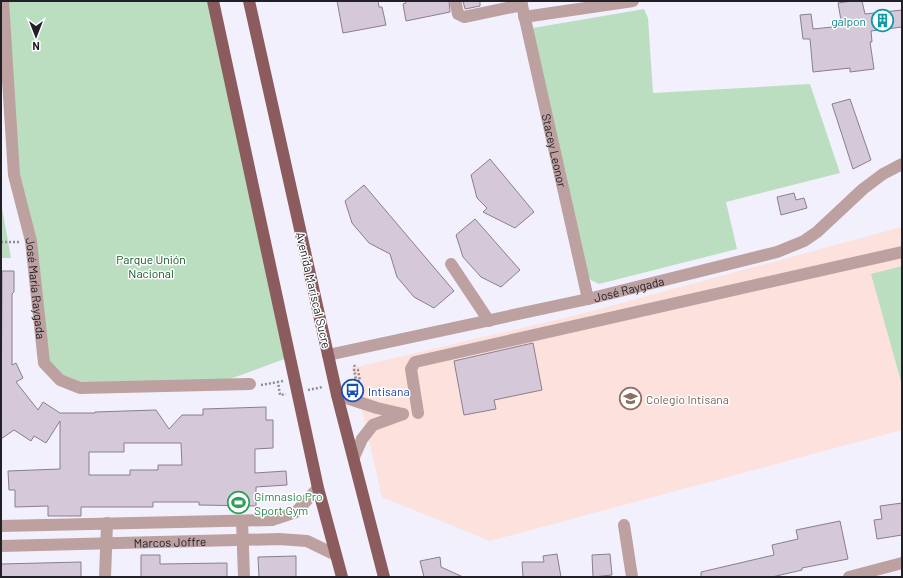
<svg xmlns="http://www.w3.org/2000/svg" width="903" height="578" font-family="Barlow,sans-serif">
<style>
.education{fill:#fce1dc}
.green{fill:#bcdec0}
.building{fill:#d4c8d9;stroke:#8a7e8e;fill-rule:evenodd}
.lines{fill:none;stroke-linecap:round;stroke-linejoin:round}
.path{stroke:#8f8d97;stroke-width:2.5;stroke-dasharray:2 2;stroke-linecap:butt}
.minor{stroke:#bda0a0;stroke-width:12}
.major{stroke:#8c5b5d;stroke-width:12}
.labels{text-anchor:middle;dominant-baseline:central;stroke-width:3;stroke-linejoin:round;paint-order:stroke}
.culture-label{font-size:12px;fill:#0d838f;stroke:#fff;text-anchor:end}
.street-label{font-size:12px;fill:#212027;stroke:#fff}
.park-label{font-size:12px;fill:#0a531f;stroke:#fff}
.transit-label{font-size:12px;fill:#164399;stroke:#fff;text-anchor:start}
.education-label{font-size:12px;fill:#785e54;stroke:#fff;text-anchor:start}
.leisure-label{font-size:12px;fill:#27864d;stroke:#fff;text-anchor:start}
</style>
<rect width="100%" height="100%" fill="#f2f0fc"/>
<path class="education" d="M902 227V430L490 541 382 497 352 368 577 315Z"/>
<path class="green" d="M3 1H213L290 357 230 379 80 388 44 363 41 331 14 175Z
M644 9 648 18 653 93 810 84 840 173 726 202 737 249 599 284 591 280 586 272 527 29Z
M1 202 11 258H1Z
M902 266V385L871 274Z"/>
<path class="building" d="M337 1H378L379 7H382L386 25 343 33Z
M405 1H449L450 12 406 21 403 4 406 3Z
M463 1H480V6L465 9Z
M852 1H862L865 14 902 10V27L871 31 872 42H870L874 69 850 72V68L813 72 810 39H803L800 15 811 14 813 29 842 26 838 3Z
M850 99 871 160 853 169 832 104Z
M490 159 534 212 515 228 483 212 487 208 477 198 471 175Z
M364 185 454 291 434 308 414 297 397 277 390 254 369 243 352 223 345 201Z
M794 193 796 200 804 198 807 208 781 215 777 197Z
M475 219 520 270 501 287 481 277 463 257 456 235Z
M2 271H14V292L12 294V365L16 363 23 378 16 382 38 410 43 402 60 413H95V412L156 410 169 429 182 415H203V409L266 407V420H273V448L255 449V473L286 471 287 485 256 487V506L199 505V502H153V507H81V516H48V506L15 507V490H9L8 471 60 469V421L46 443 34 436 31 441 14 430 1 439ZM124 443H181L182 465H158V470H130V475H89V452H124Z
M533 343 542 390 494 400 496 409 464 415 454 361Z
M902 503V535L877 539 874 520 882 519 880 506Z
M840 521 848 559 802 568V570L772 577H701V572L774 555 772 545 798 539 796 530Z
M557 554 561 577H523L522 562H544L543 556Z
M610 554 612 575 593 577 592 555Z
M141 555H160V564L227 563V577H141Z
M296 556V577H259L258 557Z
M440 557 441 567 463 577H424L420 561Z
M81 562V577H1V564Z"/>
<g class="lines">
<path class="path" d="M1 242H19
M354 365 355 367
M283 381 278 382 280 395 286 394
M346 383 360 381 358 370H354L356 379H354
M261 385 278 382
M308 390 323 387"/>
<g class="minor">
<path id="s1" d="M3 1 14 175 31 241 44 363 60 380 80 388 250 384"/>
<path id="s2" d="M521 1 588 299"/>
<path d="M456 4 458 14 464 17 522 5"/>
<path d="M524 17 633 1"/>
<path d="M451 264 489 321"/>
<path id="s3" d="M328 355 588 299 777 252 804 241 817 232 863 189 883 174 902 164"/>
<path d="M337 395 377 408 403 414"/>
<path d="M418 413 411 369 415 362 902 252"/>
<path d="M354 457 362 439 373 425 403 414"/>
<path d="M242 521 244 577"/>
<path d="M624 525 632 577"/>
<path d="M1 526 272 520 296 512 318 488"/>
<path id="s4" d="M1 546 279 539 307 541 336 555"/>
<path d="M105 577 107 523"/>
<path d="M849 577 902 563"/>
</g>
<path class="major" d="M213 1 318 488 342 577
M249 1 337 395 384 577"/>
</g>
<defs>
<symbol id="building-ring" viewBox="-11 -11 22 22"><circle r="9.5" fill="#fff" stroke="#0f9aa8" stroke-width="1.5"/><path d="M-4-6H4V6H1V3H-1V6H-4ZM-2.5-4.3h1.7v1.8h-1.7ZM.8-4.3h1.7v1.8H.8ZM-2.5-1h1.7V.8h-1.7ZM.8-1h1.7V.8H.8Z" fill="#0f9aa8"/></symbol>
<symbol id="bus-ring" viewBox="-11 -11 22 22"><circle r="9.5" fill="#fff" stroke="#1a4fb4" stroke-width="1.5"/><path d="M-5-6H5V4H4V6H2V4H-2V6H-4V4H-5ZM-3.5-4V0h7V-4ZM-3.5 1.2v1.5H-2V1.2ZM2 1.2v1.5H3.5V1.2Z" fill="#1a4fb4"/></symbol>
<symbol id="university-ring" viewBox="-11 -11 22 22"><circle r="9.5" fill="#fff" stroke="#8d6e63" stroke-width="1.5"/><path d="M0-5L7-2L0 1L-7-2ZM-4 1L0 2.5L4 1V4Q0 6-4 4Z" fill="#8d6e63"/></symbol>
<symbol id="stadium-ring" viewBox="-11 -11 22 22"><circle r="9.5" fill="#fff" stroke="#2e9e5b" stroke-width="1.5"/><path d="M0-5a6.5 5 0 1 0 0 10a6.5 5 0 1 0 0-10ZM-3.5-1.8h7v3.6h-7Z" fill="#2e9e5b"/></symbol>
</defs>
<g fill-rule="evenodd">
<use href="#building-ring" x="870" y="8" width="25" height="25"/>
<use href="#bus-ring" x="340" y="378" width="25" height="25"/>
<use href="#university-ring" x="618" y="386" width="25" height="25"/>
<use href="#stadium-ring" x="226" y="490" width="25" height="25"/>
</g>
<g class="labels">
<g class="culture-label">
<text x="866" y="21">galpon</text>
</g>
<g class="street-label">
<text stroke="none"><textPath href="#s2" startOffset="153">Stacey Leonor</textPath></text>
<text stroke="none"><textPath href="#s1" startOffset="290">José María Raygada</textPath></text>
<text stroke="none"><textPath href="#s3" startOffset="308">José Raygada</textPath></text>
<text transform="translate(314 290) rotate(77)">Avenida Mariscal Sucre</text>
<text stroke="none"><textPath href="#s4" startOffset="169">Marcos Joffre</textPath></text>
</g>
<g class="park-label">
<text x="151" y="259">Parque Unión<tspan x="151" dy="14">Nacional</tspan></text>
</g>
<g class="transit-label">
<text x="368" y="391">Intisana</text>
</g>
<g class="education-label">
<text x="646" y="399">Colegio Intisana</text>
</g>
<g class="leisure-label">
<text x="254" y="496">Gimnasio Pro<tspan x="254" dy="14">Sport Gym</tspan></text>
</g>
</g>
<rect width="903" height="578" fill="none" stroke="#212027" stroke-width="4"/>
<g transform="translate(36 36) rotate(180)" stroke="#ffffff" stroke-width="3" paint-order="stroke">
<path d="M0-3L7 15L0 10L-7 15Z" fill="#212027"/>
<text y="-6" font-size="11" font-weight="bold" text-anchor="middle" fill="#212027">N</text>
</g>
</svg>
